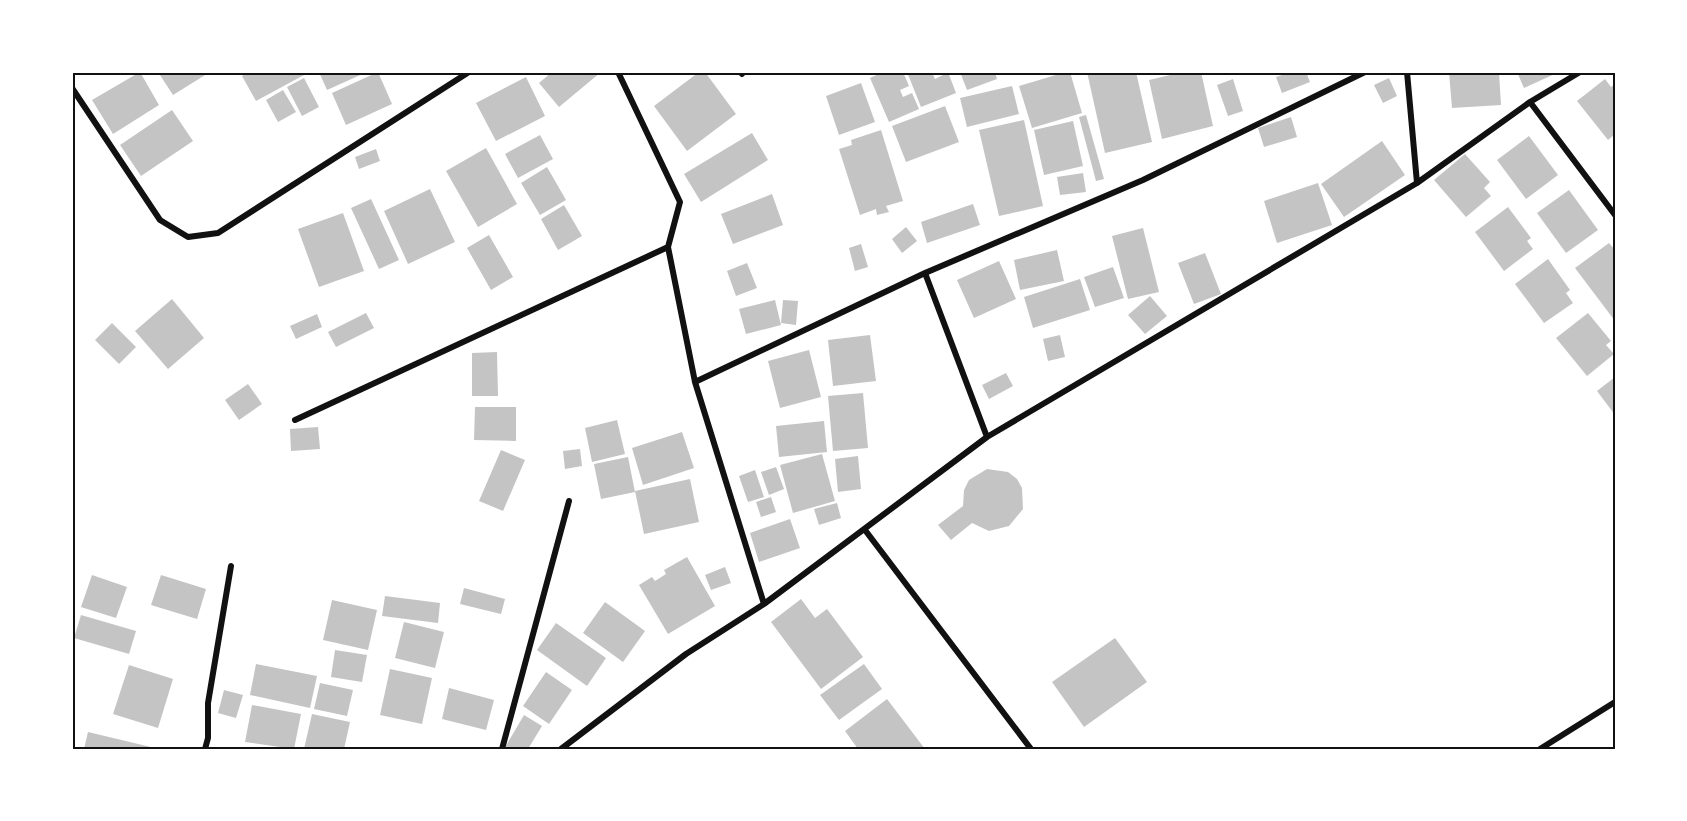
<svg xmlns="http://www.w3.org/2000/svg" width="1687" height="821" font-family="'Golos Text',sans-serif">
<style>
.building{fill:#c4c4c4}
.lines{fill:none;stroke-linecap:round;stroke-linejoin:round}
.minor{stroke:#111;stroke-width:6}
.neatline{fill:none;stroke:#111;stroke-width:2}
</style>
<rect width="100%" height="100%" fill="#fff"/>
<path class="building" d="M140 72 159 105 113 134 92 100Z
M158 72H210L173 95Z
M249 72H302L304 75 256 101 242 76Z
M319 72H367L327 90Z
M378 72 392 104 346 125 332 93Z
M552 72H601L559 107 539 83Z
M699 72H705L736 114 687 151 654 106Z
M883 72H903L909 86 900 90 903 97 912 93 919 109 889 122 870 78Z
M907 72H932L935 79 943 75 942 72H948L956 93 921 107Z
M960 72H995L997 79 967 90Z
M1066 72H1070L1082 113 1032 128 1019 86Z
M1087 72H1136L1152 142 1105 153Z
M1183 72H1201L1213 126 1162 139 1149 80Z
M1291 72H1306L1310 82 1282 93 1276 77Z
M1449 72H1499L1501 105 1452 108Z
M1517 72H1559L1524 88Z
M526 77 545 116 496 141 476 103Z
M304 78 319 107 302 116 287 87Z
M1389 78 1397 96 1383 103 1374 85Z
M1233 79 1243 111 1228 116 1217 85Z
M1605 79 1611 87 1615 84V134L1608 140 1577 101Z
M861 83 875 122 839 135 826 96Z
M1012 86 1019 114 967 127 960 98Z
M283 90 296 112 278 122 266 100Z
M945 106 959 142 906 162 892 126Z
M172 110 193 141 141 176 120 145Z
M1086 115 1104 179 1096 181 1079 117Z
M1291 117 1297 137 1264 147 1258 128Z
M1024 120 1043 206 999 216 979 130Z
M1073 121 1083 166 1044 175 1034 130Z
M881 130 903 201 886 206 889 212 877 215 876 209 860 215 839 149 852 145 851 140Z
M752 133 768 160 701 202 684 174Z
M540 135 553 159 518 178 505 154Z
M1529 136 1558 175 1526 199 1497 160Z
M1382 141 1405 175 1344 217 1321 184Z
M486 148 517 204 478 227 446 171Z
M376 149 380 161 359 169 355 157Z
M1465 154 1490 182 1484 188 1491 196 1466 217 1434 180Z
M547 167 566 200 540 215 521 183Z
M1083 173 1086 192 1060 195 1057 177Z
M1318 183 1332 225 1277 243 1264 201Z
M430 189 455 242 408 264 384 211Z
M1569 190 1598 230 1566 253 1537 213Z
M772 194 783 225 733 244 721 214Z
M371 199 399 260 379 269 351 208Z
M973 204 980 225 927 243 921 222Z
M564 205 582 236 558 250 541 219Z
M1508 207 1531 238 1527 241 1533 249 1504 271 1475 232Z
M343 213 364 271 319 287 298 229Z
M906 227 917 241 902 253 892 239Z
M1143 228 1159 292 1128 299 1112 236Z
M489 235 513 277 491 290 467 248Z
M1609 243 1615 250V321L1575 268Z
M861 244 868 267 855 271 849 248Z
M1057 250 1064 281 1020 290 1014 260Z
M1205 253 1221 294 1194 304 1178 263Z
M1548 259 1570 290 1566 293 1573 303 1544 323 1515 284Z
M999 261 1016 299 974 318 957 280Z
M747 263 757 288 736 296 727 271Z
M1113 267 1124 298 1095 307 1084 277Z
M1080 279 1090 310 1033 328 1024 297Z
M1150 296 1167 316 1145 334 1128 315Z
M172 299 204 338 168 369 135 331Z
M775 300 781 325 746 334 739 309Z
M783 300 798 301 796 325 781 323Z
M366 313 374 328 336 347 328 332Z
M1588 313 1611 341 1606 345 1614 354 1587 376 1556 338Z
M317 314 322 327 296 339 290 326Z
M112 323 136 347 119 364 95 340Z
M870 335 876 381 833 386 828 340Z
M1060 335 1065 357 1048 361 1043 339Z
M809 350 821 397 780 408 768 361Z
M497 352 498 396H472V353Z
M1006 373 1013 386 989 399 982 385Z
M1615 377V415L1597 391Z
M248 384 262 404 239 420 225 400Z
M863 393 868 448 833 451 828 396Z
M475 407H516V441L474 440Z
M617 420 625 454 592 462 585 428Z
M824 421 827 452 779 457 776 426Z
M318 427 320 449 291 451 290 429Z
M682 432 694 468 643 485 632 448Z
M580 449 582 466 565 469 563 451Z
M501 450 525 460 503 511 479 501Z
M822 454 835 501 793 513 780 465Z
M858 456 861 489 838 492 835 459Z
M628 457 635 492 601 499 594 464Z
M776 467 784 489 769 495 761 472Z
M987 469 1008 472 1017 479 1022 488 1023 509 1009 526 989 531 972 523 951 540 938 525 963 506 964 490 969 480Z
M755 470 764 497 748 502 739 476Z
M690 479 699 522 644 534 635 491Z
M771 497 776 512 761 517 756 502Z
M837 503 841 518 819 525 814 509Z
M790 519 800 548 759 562 750 533Z
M687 557 715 606 668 634 639 585 652 577 655 581 666 574 664 570Z
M725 567 731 583 711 590 705 575Z
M92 575 127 587 116 618 81 607Z
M161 575 206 589 197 619 151 605Z
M464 588 505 599 501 614 460 604Z
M385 596 440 603 438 623 382 616Z
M801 599 815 618 827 609 863 657 821 689 771 622Z
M332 600 377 610 368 650 323 640Z
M605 602 645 631 623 662 583 633Z
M81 615 136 631 129 654 74 638Z
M404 622 444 632 435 668 395 658Z
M556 623 606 658 587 686 537 650Z
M1115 638 1147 682 1084 727 1052 682Z
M335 650 367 655 362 682 331 677Z
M256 664 317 676 310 708 250 695Z
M864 664 882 689 839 720 820 695Z
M129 665 173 679 158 728 113 714Z
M390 669 432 678 422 724 380 715Z
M546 672 572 690 549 724 523 706Z
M320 683 353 690 347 716 314 709Z
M449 688 494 700 486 730 442 719Z
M224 690 243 695 236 718 218 713Z
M887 699 925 749H858L845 731Z
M252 705 301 714 294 749 245 742Z
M312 714 350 722 344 749H304Z
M524 715 542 726 528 749H504Z
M88 732 155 748V749H84Z"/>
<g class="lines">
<path class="minor" d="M618 72 680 202 668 247 695 382 764 604
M740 72 742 74
M1407 72 1417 183 1530 102
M1580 72 1530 102 1615 215
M72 88 160 220 188 237 218 233 469 72
M695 382 925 273 1143 180 1365 72
M295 420 668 247
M987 437 1417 183
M865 530 1031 749
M205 749 208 738V703L231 566
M502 749 569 501
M561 749 686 654 764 604 987 437 925 273
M1540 749 1615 702"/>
</g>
<rect width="1687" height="821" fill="none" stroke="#ffffff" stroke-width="147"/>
<rect x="74" y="74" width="1540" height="674" class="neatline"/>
</svg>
